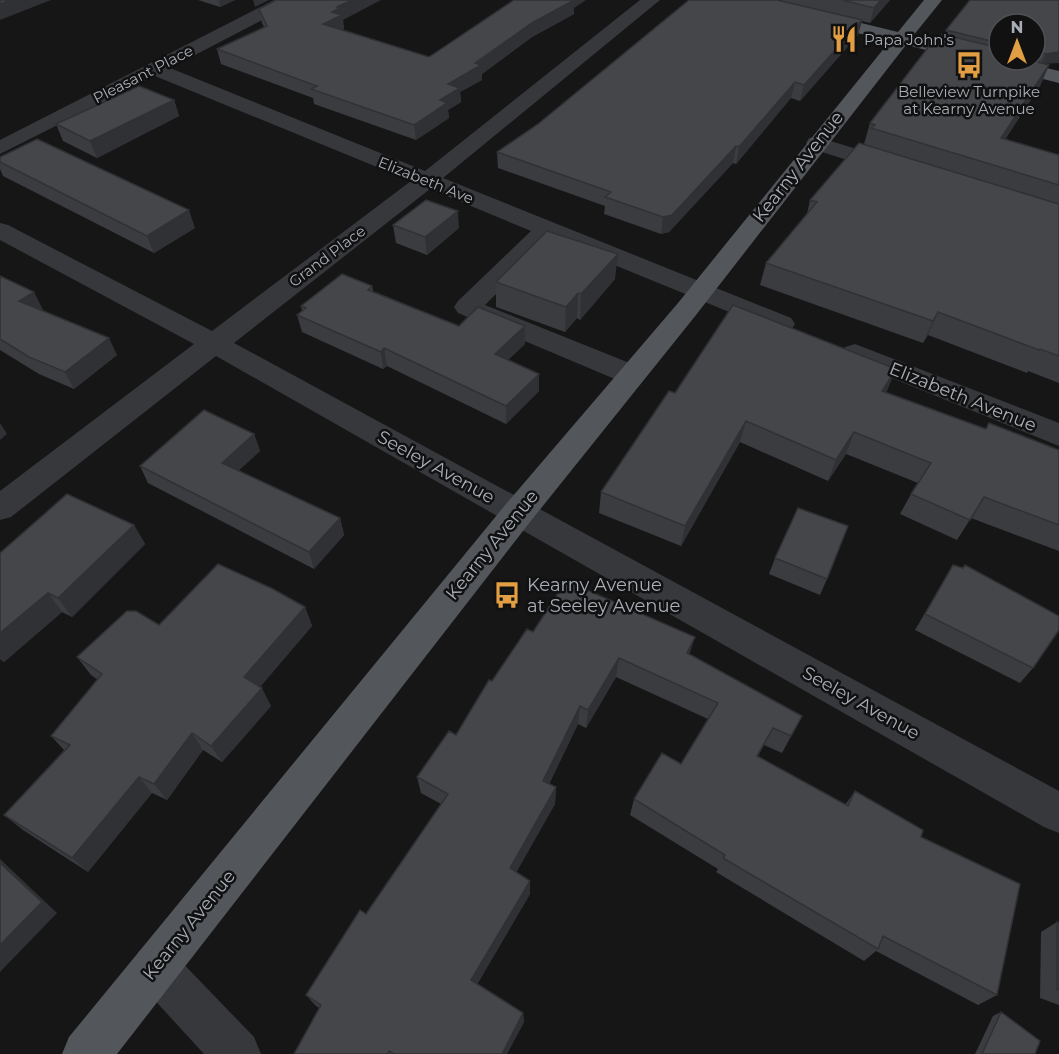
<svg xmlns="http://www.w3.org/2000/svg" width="1059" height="1054" font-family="Montserrat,sans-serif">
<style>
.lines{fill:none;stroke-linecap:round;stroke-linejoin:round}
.minor{fill:#37383c;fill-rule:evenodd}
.major{fill:#53565b;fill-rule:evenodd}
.wall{fill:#3b3c40;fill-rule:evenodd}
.shaded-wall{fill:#303134}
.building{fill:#45464a;stroke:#303134;stroke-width:1.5}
.labels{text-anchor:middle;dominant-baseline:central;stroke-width:5;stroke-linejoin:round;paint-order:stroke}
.far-poi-label{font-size:15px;fill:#a9aeb6;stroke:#111112;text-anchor:start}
.far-street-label{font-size:15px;fill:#a9aeb6;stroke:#111112}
.street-label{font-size:18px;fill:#a9aeb6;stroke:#111112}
.poi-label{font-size:18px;fill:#a9aeb6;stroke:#111112;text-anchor:start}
</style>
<rect width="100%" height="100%" fill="#161617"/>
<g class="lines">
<path class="minor" d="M274 0H296L293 4 170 68 425 171 640 0H660L443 178 791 318 795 324 791 330 782 332 773 330 551 239 485 305 642 368 646 375 642 382 632 384 622 382 458 313 454 307 458 301 531 231 430 189 234 343 1059 791V833L1044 827 216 356 11 517 0 520V491L194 344 0 240V223L8 225 212 331 411 181 155 76 0 154V140Z
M817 137 900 162 903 167 900 172 892 174 809 148 806 143 809 138Z
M855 344 1059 423V446L845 359 841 353 845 347Z
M155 944 171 951 254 1037 261 1054H204L139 983 132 967 139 951Z"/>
<path class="major" d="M737 0H767L898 32 924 0H942L913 36 999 57V60H1013L1059 71V83L906 45 696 315 530 522 117 1054H62L69 1037 506 504 678 303 890 41 740 4Z"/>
</g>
<path class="wall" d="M198 0H235L220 7Z
M782 0H890L870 23 862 21 858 35 800 101 791 98 736 164 733 163 669 232 661 234 604 214 605 206 498 168 497 152 538 124 782 1Z
M1059 0 1045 64 1049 65 1040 86 1005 139 1059 155V383L1028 371 1027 373 928 335 923 343 760 285 766 263 807 214 810 200 864 144 870 123 940 38 944 35 946 30ZM999 24H1035V60H999Z
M574 8V14L532 37 482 74V80L460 92 461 102 448 110 449 118 416 140 314 104 313 98 221 64 217 49 264 27 262 23 259 9 343 20 344 29 342 30 429 57Z
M174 100 179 116 97 158 63 141 56 124Z
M0 157 195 228 154 253 3 176 0 169Z
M393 225 459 228 427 255 396 243Z
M0 276 43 310H42L117 355 74 389 39 374 0 350Z
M615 279 580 320 577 318 565 332 496 307V282Z
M372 286 373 291 459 326H525V344L508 360 539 374V391L506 424 387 366 383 369 302 332 297 315 302 311 301 306Z
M886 392 986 429 1059 450V551L971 518 957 540 900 514 911 494 918 483 846 454 828 481 740 442 681 546 599 513 601 492 675 393Z
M254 434 260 451 238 471 340 518 344 535 314 569 148 483 140 466Z
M134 525 145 544 72 617 62 612 4 662 0 659V553Z
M775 558 827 579 820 595 769 574Z
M953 565 963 568 965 565 1033 668 1020 683 915 630Z
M305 607 312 626 260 687 271 706 222 762 203 750 167 800 152 793 88 872 23 830 4 815 64 750 51 736 98 680 91 675 77 657 159 625Z
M533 632 690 654 802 716 782 753 764 745 758 756 845 805 855 791 921 837 997 995 978 1005 876 951 864 961 716 872 718 869 630 815 634 799 681 764 708 719 616 677 586 728 578 724 549 784 556 787 555 804 516 872 530 894 477 984 523 1013 524 1022 507 1054H294L319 1008 315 1005 306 995 366 914 441 804 421 793 417 777 456 735 492 681Z
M1057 922 1059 923V1005L1040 998 1041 932Z
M1001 1012 1035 1054H975L993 1016Z"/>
<path class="shaded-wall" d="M10 0H51L0 20V4Z
M219 0H235L220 7Z
M253 0H269L255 7Z
M352 0H381L343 20 344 29 325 38 323 24 337 7Z
M568 0H586L574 8V14L532 37 482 74V80L460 92 461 102 448 110 449 118 416 140 414 125 440 100 448 84 532 23Z
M881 0H890L870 23 874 8Z
M862 20 858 35 800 101 804 85Z
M1059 52V63L1041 64 1046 54Z
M1049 65 1040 86 992 160 1001 138Z
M795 82 791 98 736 164 739 147Z
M174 100 179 116 97 158 90 141Z
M736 146 733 163 669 232 661 234 663 217Z
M189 210 195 228 154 253 147 236Z
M458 211 459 228 427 255 425 237Z
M618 254 615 279 580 320 581 294Z
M34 292 43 310 29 318 19 301Z
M578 293 577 318 565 332 566 307Z
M938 312 928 335 923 343 933 321Z
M525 326V344L496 371 495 354Z
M109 338 117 355 74 389 65 372Z
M384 348 387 366 383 369 381 352Z
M896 369 887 391 873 412 882 391Z
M539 374V391L506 424V406Z
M746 421 740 442 681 546 685 526Z
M0 423 7 434 0 440Z
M854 432 846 454 828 481 836 460Z
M254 434 260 451 228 480 222 463Z
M340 518 344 535 314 569 309 552Z
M134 525 145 544 72 617 58 598Z
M48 593 62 612 4 662 0 658V633Z
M305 607 312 626 253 695 244 677Z
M695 637 689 656 687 653Z
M619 658 616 677 586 728 588 710Z
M262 688 271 706 222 762 211 746Z
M580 706 578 724 543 797V781Z
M773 728 764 745 749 772 757 756Z
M192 733 203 750 167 800 154 784Z
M139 777 152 793 88 872 72 858Z
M556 787 555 804 511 882 510 868Z
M0 859 57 913 0 972Z
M530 881V894L474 990 471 980Z
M523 1013 524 1022 507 1054H502Z"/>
<path class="building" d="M0 0H10L0 4Z
M276 0H352L337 7 340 8 332 12 342 15 323 24 429 57 514 0H574L532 23 475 63 481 65 448 84 460 88 440 100 447 103 414 125 311 89 317 86 217 49 267 26 259 9Z
M689 0H777L862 20 804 85 795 82 739 147 736 146 672 215 663 217 605 197 611 192 497 152 538 124Z
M842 0H881L874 8Z
M970 0H1059V52L1046 54 1035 51V24H999V43L946 30Z
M942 34 999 48V49L992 50 999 52V60H1030L1049 65 1001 138 1059 155V185L871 128 875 125 870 123 936 37 940 38Z
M139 86 174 100 90 141 56 124Z
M37 139 189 210 147 236 0 162V157Z
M859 143 1059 204V356L1040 349 1039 350 938 312 933 321 766 263 817 202 810 200Z
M426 200 458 211 425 237 393 225Z
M547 231 618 254 581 294 578 293 566 307 496 282Z
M342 274 372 286 368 290 459 326 478 307 525 326 495 354 539 374 506 406 384 348 381 352 297 315 306 308 301 306Z
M0 276 34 292 19 301 109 338 65 372 29 357 0 339Z
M733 305 896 369 882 391 986 429 989 423 1059 450V525L984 497 970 520 911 494 931 463 854 432 836 460 746 421 685 526 601 492 669 391 675 393Z
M204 410 254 434 222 463 340 518 309 552 140 466Z
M67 494 134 525 58 598 48 593 0 633V553Z
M798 508 848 526 827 579 775 558Z
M218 564 273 589 305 607 244 677 262 688 211 746 192 733 154 784 139 777 72 858 4 815 70 745 51 736 102 674 77 657 127 611H136L159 625Z
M953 565 963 568 965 565 1059 616V630L1033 668 925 614Z
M566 581 695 637 687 653 802 716 791 736 773 728 757 756 848 806 855 791 923 830 921 837 1020 884 997 995 883 936 878 949 723 858 725 855 634 799 662 753 681 764 718 703 619 658 588 710 580 706 543 781 556 787 510 868 530 881 471 980 523 1013 502 1054H394L389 1051 388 1054H294L321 1005 306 995 360 910 366 914 448 794 417 777 449 731 456 735 489 680 492 681 527 629 533 632Z
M0 863 42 902 0 945Z
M1057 922 1059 923V990H1057Z
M1001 1012 1040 1041 1035 1054H982Z"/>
<defs>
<symbol id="restaurant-bare" viewBox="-9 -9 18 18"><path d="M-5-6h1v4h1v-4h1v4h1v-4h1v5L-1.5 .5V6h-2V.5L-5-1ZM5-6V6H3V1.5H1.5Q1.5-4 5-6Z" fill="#e29e43" stroke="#111112" stroke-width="2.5" paint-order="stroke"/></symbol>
<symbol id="bus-bare" viewBox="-9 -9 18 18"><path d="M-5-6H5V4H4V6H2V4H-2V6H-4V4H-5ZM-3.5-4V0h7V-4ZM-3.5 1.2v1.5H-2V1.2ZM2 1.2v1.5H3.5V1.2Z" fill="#e29e43" stroke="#111112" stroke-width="2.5" paint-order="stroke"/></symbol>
</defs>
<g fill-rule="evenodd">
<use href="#restaurant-bare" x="825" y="20" width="38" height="38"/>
<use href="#bus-bare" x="950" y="46" width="38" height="38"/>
<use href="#bus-bare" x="488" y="576" width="38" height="38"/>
</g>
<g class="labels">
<g class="far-poi-label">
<text x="864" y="39">Papa John's</text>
<text x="969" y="91" text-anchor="middle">Belleview Turnpike<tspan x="969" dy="17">at Kearny Avenue</tspan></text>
</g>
<g class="far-street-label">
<text transform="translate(143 74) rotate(-27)">Pleasant Place</text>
<text transform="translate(426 180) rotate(22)">Elizabeth Ave</text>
<text transform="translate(327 256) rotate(-37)">Grand Place</text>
</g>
<g class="street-label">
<text transform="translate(798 167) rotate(-52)">Kearny Avenue</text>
<text transform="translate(963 397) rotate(22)">Elizabeth Avenue</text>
<text transform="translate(436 467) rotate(29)">Seeley Avenue</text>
<text transform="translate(492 545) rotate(-51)">Kearny Avenue</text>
<text transform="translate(861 703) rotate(29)">Seeley Avenue</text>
<text transform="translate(189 925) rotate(-51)">Kearny Avenue</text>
</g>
<g class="poi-label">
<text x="527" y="585">Kearny Avenue<tspan x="527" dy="21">at Seeley Avenue</tspan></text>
</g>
</g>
<g transform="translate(1017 42)"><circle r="28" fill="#111112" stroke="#4e5054" stroke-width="1.5"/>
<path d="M0-4.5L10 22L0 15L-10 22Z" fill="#e29e43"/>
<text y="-9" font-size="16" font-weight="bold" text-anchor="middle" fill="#a9aeb6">N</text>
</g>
</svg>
